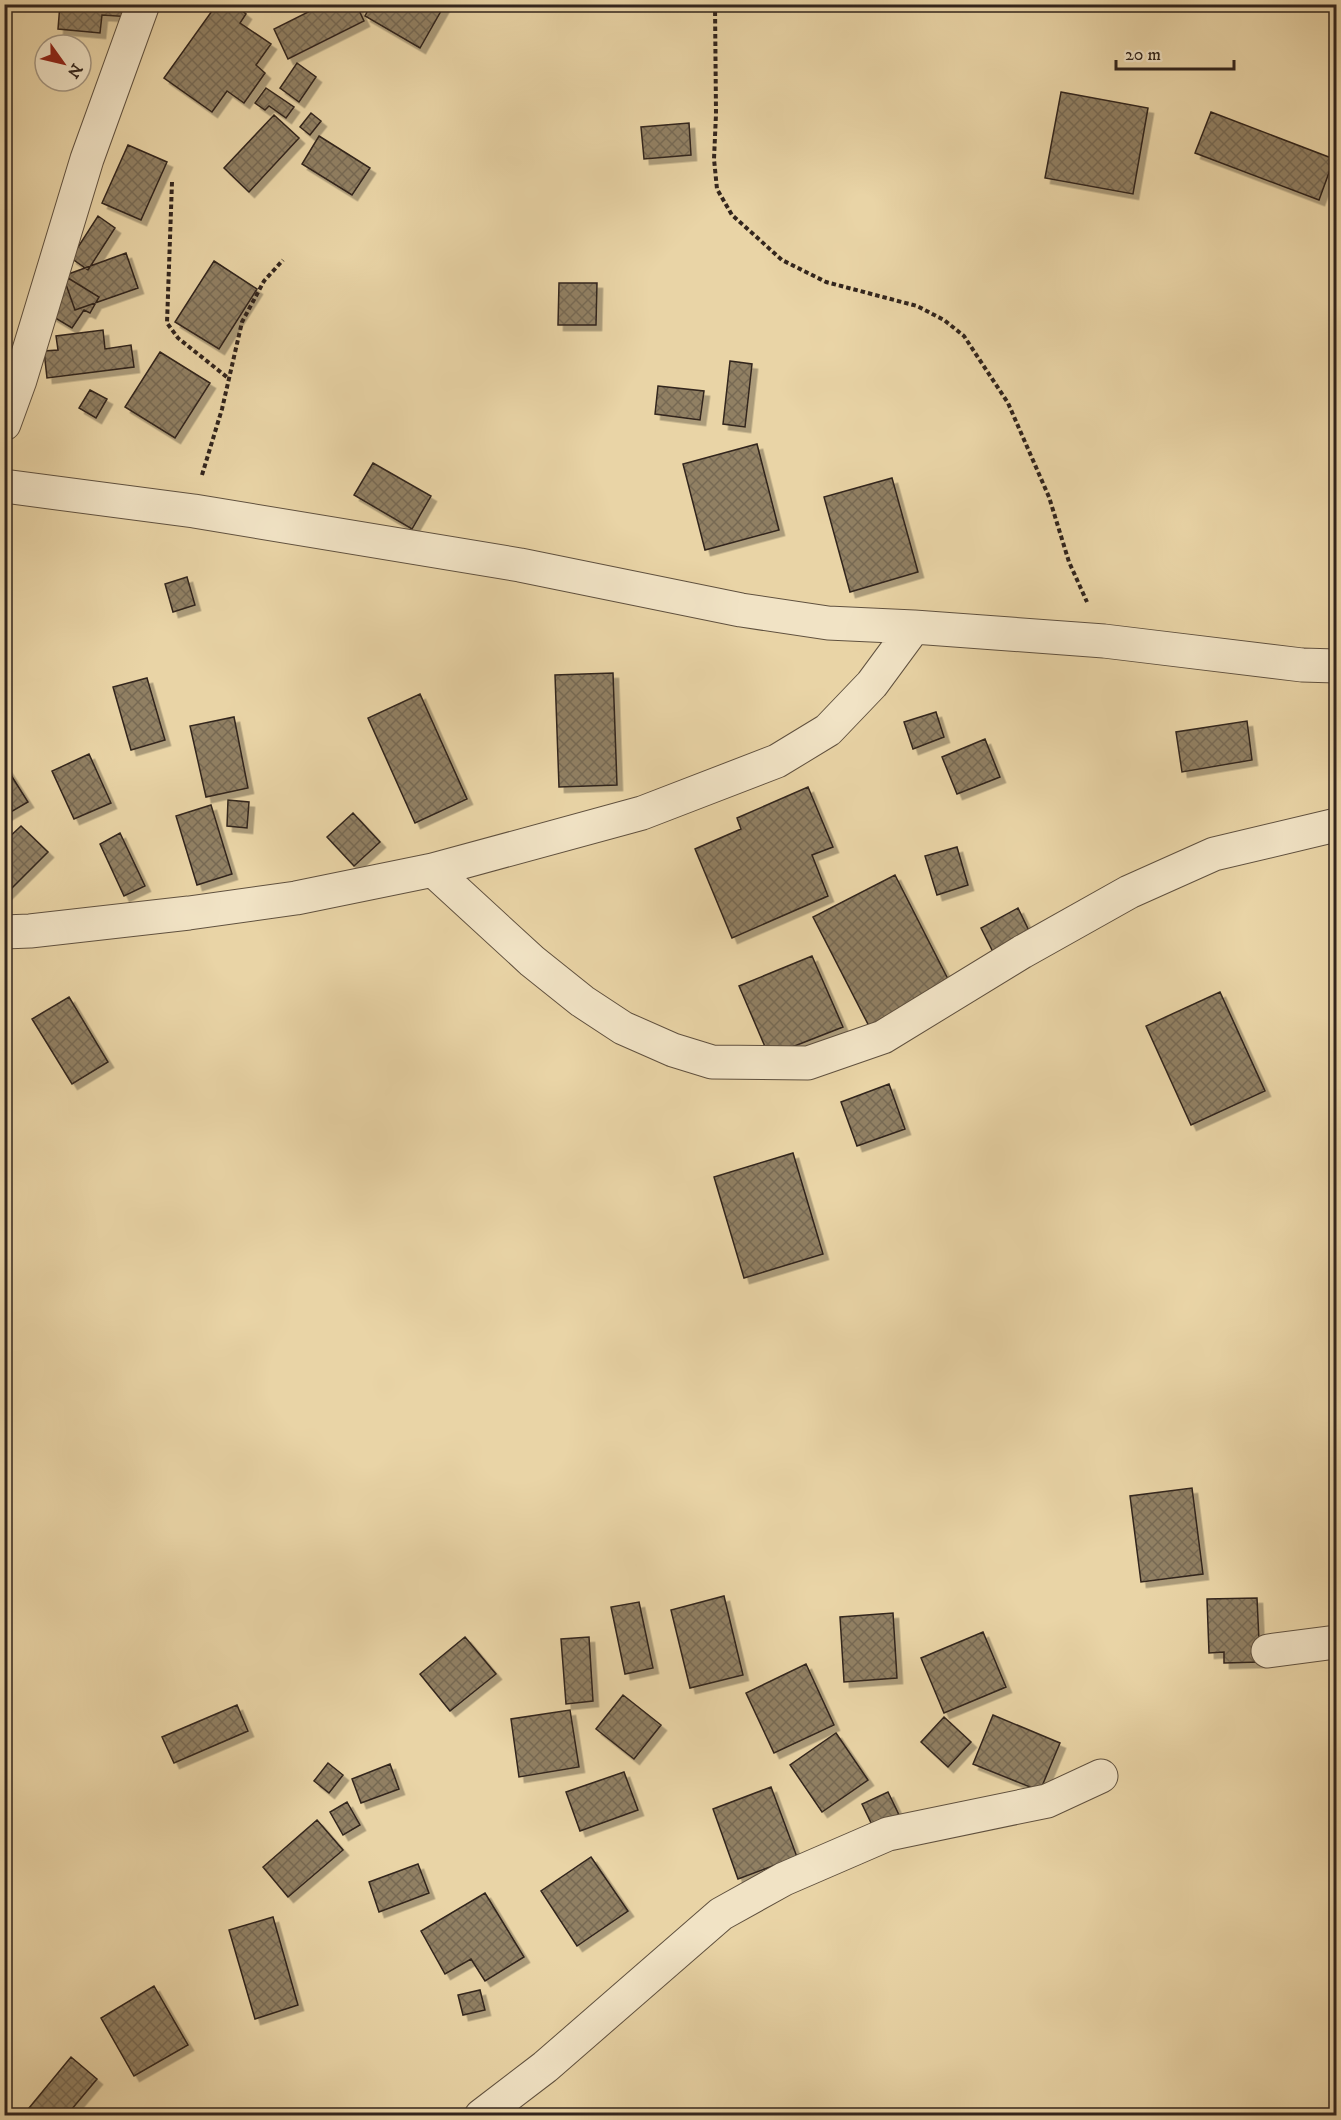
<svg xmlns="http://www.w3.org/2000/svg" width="1341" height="2120" font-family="'IM FELL DW Pica',serif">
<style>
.building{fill:url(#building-cross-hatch);stroke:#32251d;stroke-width:1.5;filter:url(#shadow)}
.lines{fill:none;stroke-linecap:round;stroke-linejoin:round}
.street-casing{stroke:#60513f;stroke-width:35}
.path{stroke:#32251d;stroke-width:4;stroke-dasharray:4.5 3;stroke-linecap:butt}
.street{stroke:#f1e3c5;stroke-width:33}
</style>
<defs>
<pattern id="building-cross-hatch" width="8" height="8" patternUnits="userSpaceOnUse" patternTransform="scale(1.5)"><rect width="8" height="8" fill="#918064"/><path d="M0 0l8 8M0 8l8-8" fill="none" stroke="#776952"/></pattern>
<filter id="shadow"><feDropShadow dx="5.5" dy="5.5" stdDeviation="0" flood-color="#0004"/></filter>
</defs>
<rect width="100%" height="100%" fill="#e9d4a6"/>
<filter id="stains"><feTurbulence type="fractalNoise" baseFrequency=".00333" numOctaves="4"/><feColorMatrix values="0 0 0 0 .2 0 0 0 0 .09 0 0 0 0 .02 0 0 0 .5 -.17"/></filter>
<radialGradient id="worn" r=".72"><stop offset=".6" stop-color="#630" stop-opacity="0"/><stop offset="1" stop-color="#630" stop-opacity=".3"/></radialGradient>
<path class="building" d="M60 4H133L132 17 102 15 100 33 58 29Z
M217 4H234L246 14 240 23 271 44 256 65 265 73 244 103 227 91 212 112 164 78Z
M324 4H356L364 21 288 59 274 29Z
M371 4H445L420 48 365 16Z
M297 63 316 77 299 102 280 88Z
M266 88 294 107 286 118 269 106 265 110 255 103Z
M1061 92 1148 108 1133 194 1045 178Z
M1211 112 1334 159 1319 200 1195 153Z
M311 113 321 121 310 135 300 127Z
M274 115 299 138 249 192 224 168Z
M689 123 691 155 644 159 641 127Z
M319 136 370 168 352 195 302 164Z
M128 145 167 162 141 220 102 203Z
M98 216 115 228 88 270 71 258Z
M126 253 138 288 75 310 63 276Z
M214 261 257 289 219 349 175 322Z
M68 278 99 297 90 313 84 310 72 328 47 313Z
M559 283H597L596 325H558Z
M103 330 105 349 131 345 134 367 47 378 44 351 58 350 56 336Z
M160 352 210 383 175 438 125 407Z
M730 361 752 364 745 427 723 424Z
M658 386 704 391 700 420 655 414Z
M90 390 107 399 96 418 79 408Z
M757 444 779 530 705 550 683 464Z
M373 463 431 496 412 529 354 495Z
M892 478 918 572 850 592 824 497Z
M187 577 195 605 173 612 165 584Z
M613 673 617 785 559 787 555 675Z
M147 678 165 740 131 750 113 687Z
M420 694 467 799 415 823 368 718Z
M936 712 944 737 913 749 904 722Z
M234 717 248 788 206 797 190 726Z
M1247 721 1252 760 1182 772 1176 732Z
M985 739 1000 777 957 794 942 757Z
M89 754 111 803 74 819 52 771Z
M4 764 28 802 4 816Z
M808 787 833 847 812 855 828 896 732 938 695 849 741 829 737 818Z
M228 800 249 802 247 828 227 826Z
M211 805 232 874 197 885 176 816Z
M353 813 380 842 354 866 327 837Z
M21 826 48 852 4 896V842Z
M120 833 145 886 124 896 100 844Z
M957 847 968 885 937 895 925 856Z
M895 875 953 989 871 1030 813 917Z
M1018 908 1032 937 995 956 981 928Z
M812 956 843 1027 769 1056 739 986Z
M1220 992 1265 1091 1191 1125 1146 1026Z
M69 997 108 1062 72 1084 32 1019Z
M889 1084 905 1129 857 1146 841 1102Z
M793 1153 823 1254 744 1278 714 1177Z
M1192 1488 1203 1574 1141 1582 1130 1496Z
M724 1596 743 1675 690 1688 671 1610Z
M1257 1598 1260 1662 1224 1663V1652L1209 1653 1207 1599Z
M639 1602 653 1668 625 1674 611 1607Z
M893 1613 897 1678 844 1682 840 1617Z
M983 1632 1006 1687 944 1713 921 1658Z
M465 1637 496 1674 450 1711 420 1674Z
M589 1637 593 1701 566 1704 561 1639Z
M806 1664 834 1725 774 1753 746 1693Z
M623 1695 661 1725 634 1759 596 1729Z
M237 1705 248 1731 174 1763 162 1737Z
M570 1710 579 1767 519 1777 511 1719Z
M993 1715 1060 1743 1040 1791 973 1764Z
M944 1717 971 1742 948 1767 921 1742Z
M836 1733 868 1780 822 1812 790 1765Z
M328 1763 343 1775 329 1793 314 1781Z
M390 1764 399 1789 361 1803 352 1779Z
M624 1772 638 1810 580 1831 566 1792Z
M771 1787 797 1857 738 1879 713 1809Z
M888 1792 900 1817 874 1829 862 1804Z
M347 1802 360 1825 343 1835 330 1812Z
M317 1820 343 1850 288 1897 263 1867Z
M591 1857 628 1911 577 1946 541 1891Z
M418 1864 429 1893 379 1912 369 1882Z
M485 1893 524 1957 485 1981 471 1959 445 1974 421 1931Z
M273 1917 298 2005 255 2019 229 1930Z
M154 1986 188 2045 134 2076 101 2018Z
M480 1990 485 2010 463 2015 458 1995Z
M71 2057 97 2079 66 2116H37L29 2108Z"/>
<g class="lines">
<defs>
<path id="street" d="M4 424 20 380 87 159 143 4
M4 486 194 511 520 565 741 610 828 623 914 627 1104 641 1302 665 1336 666
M433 870 532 961 582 1001 623 1028 673 1050 712 1062 808 1063 883 1037 1022 952 1129 892 1214 854 1336 825
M4 932 30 931 189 913 296 898 433 870 642 813 777 761 828 730 872 684 914 627
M1268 1651 1336 1642
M481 2116 545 2067 721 1914 784 1879 888 1834 1047 1801 1101 1776"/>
</defs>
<use href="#street" class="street-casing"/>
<path class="path" d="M715 4 716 114 714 159 717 189 732 215 782 260 826 282 917 306 944 320 964 336 1008 403 1049 497 1069 562 1087 602
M172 182 167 323 178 338 228 378
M202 475 222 409 242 322 264 281 283 260"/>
<use href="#street" class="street"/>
</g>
<rect width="1341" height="2120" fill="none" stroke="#e9d4a6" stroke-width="24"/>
<rect x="6" y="6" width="1329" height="2108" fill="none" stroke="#32251d" stroke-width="3"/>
<rect x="12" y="12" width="1317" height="2096" fill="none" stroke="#32251d" stroke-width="1.5"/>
<g transform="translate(63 63) rotate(124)"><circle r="28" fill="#f1e3c5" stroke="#a59782" stroke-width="1.5"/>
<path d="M0-4.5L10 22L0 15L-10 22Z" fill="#8f2418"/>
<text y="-9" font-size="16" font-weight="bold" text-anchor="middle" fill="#32251d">N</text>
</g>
<path d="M1116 60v9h118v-9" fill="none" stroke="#32251d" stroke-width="3"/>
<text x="1125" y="60" font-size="18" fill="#32251d" stroke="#f1e3c5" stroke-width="4.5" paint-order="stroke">20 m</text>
<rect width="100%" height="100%" filter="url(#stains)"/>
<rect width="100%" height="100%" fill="url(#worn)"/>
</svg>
